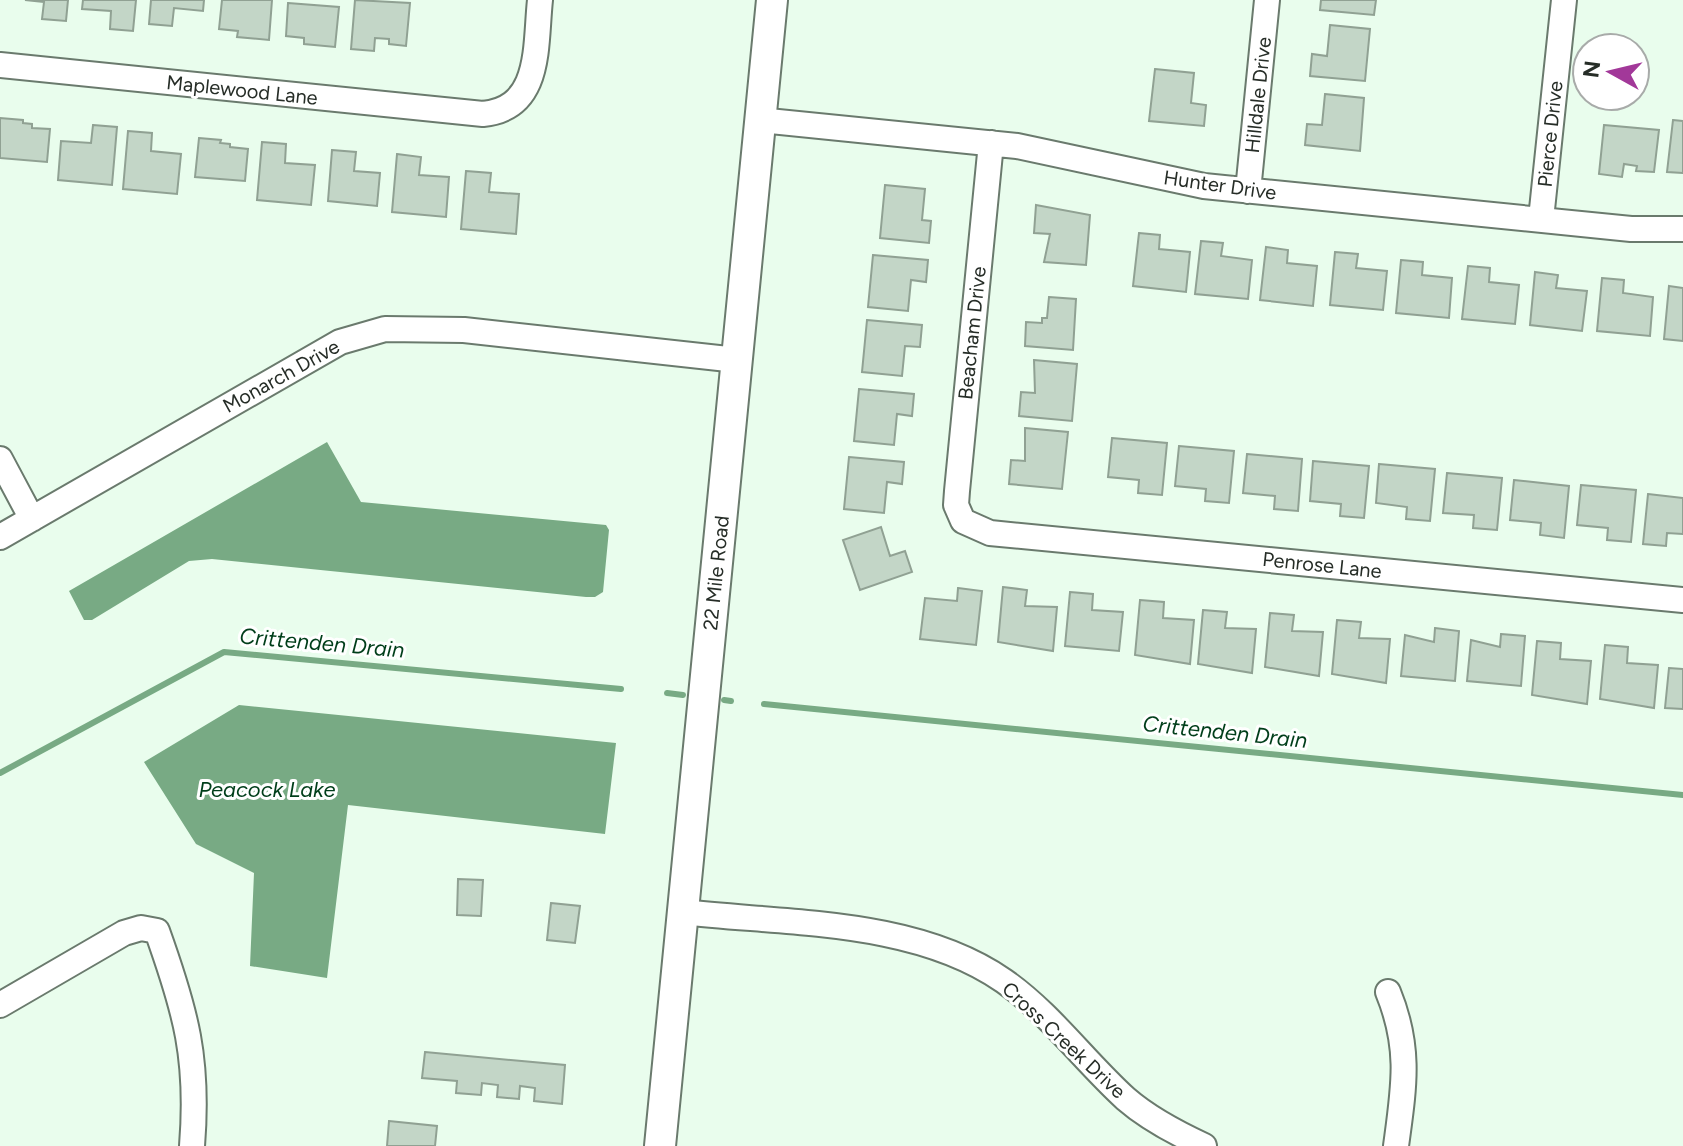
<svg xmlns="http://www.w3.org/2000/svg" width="1683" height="1146" font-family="Figtree,sans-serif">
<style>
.water{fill:#78aa84}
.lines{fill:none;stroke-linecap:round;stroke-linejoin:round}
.stream{stroke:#78aa84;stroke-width:6}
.building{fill:#c3d6c7;stroke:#90a193;stroke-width:2}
.minor-casing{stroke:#6a7a6d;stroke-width:28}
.tertiary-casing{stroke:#6a7a6d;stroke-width:34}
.minor{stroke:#fff;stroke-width:24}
.tertiary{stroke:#fff;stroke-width:30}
.labels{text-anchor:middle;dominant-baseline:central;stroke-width:6;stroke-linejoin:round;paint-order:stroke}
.street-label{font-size:20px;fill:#262d27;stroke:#fff}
.water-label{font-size:22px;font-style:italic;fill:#003e1a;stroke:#fff}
</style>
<rect width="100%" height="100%" fill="#e9fded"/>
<path class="water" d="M327 442 361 502 606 525 609 530 603 592 595 597H586L212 559 189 561 92 620H84L69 591Z
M239 705 616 743 605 834 348 805 327 978 250 966 254 873 196 844 144 762Z"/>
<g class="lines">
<path class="stream" d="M667 693 683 695
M724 700 731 701
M764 704 1683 795
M0 773 224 652 621 689"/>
</g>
<path class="building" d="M25 0H68L66 21 42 19 44 2Z
M83 0H136L133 31 110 29 111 11 82 9Z
M151 0H204L203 11 174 8 172 26 149 24Z
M222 0H272L269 40 237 37 238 31 219 29Z
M355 0 410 3 406 46 389 44V39L375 38 374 51 351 49Z
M1321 0H1376L1374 15 1320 10Z
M288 3 339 7 335 47 304 44V38L286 36Z
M1330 25 1370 29 1365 81 1310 76 1312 54 1327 56Z
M1155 69 1194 73 1191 103 1206 105 1204 126 1149 121Z
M1325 94 1364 98 1360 151 1305 145 1307 124 1322 125Z
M0 118 23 120V123L32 124V128L50 129 47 162 0 158Z
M1673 120 1683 121V173L1667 172Z
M93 125 117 127 112 185 58 180 61 141 91 143Z
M1604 125 1659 130 1654 172 1636 171 1637 166 1624 164 1622 177 1599 174Z
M128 131 152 133 151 151 181 154 177 194 123 189Z
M199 138 221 140 220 143 230 144V147L248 149 245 181 195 177Z
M262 142 286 144 285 163 315 165 311 205 257 200Z
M332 150 356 152 354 171 380 173 377 206 328 201Z
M397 154 421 157 419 175 449 177 446 217 392 212Z
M466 171 491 173 489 192 519 194 516 234 461 229Z
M885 185 925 189 922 220 931 221 929 243 880 238Z
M1036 205 1090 215 1086 265 1044 262 1050 234 1034 233Z
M1139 233 1160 235 1159 249 1190 252 1186 292 1133 286Z
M1201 241 1223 243 1221 256 1252 260 1248 299 1195 294Z
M1266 247 1288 250 1287 263 1317 266 1313 306 1260 300Z
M1335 252 1358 254 1356 268 1387 271 1383 310 1330 305Z
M873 255 928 260 926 282 911 280 908 311 868 307Z
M1401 260 1423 262 1422 275 1452 278 1449 318 1396 313Z
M1468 266 1490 268 1489 282 1519 285 1515 324 1462 319Z
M1535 272 1558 275 1556 288 1587 291 1582 331 1530 325Z
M1602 278 1624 280 1623 293 1653 297 1650 336 1597 331Z
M1669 286 1683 288V341L1664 339Z
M1049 297 1076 299 1073 350 1025 346 1026 322 1042 323V318H1047Z
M867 320 922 325 920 347 905 346 902 376 862 372Z
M1034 360 1077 364 1072 421 1019 416 1021 392 1035 393Z
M859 389 914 394 912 416 897 414 894 445 854 441Z
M1025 428 1068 432 1062 489 1009 484 1011 460 1025 461Z
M1112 438 1167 443 1162 495 1138 493 1139 480 1108 477Z
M1179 446 1234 451 1229 503 1205 501 1206 489 1175 486Z
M1247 454 1302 459 1298 511 1274 509 1275 496 1243 493Z
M849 457 904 462 902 484 887 482 884 513 844 509Z
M1313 461 1369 466 1364 518 1340 516 1341 504 1310 501Z
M1379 464 1435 469 1430 521 1406 519 1407 507 1376 503Z
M1447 473 1502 478 1497 530 1473 528 1474 515 1443 513Z
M1514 480 1569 486 1564 538 1540 535 1541 523 1510 520Z
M1581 485 1636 490 1631 542 1607 540 1608 528 1577 525Z
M1648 494 1683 498V534L1667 533 1666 546 1643 544Z
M881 527 890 556 905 551 912 572 860 590 843 540Z
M1003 587 1027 590 1025 606 1057 607 1053 651 998 642Z
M958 588 982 591 976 645 920 639 925 598 957 601Z
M1070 592 1093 594 1092 610 1123 612 1119 651 1065 646Z
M1140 600 1164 602 1163 618 1194 620 1190 664 1135 655Z
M1203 610 1227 612 1225 628 1256 629 1252 673 1198 664Z
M1270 613 1294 615 1292 631 1323 632 1319 676 1265 667Z
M1337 620 1361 622 1359 638 1390 639 1386 683 1332 674Z
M1435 628 1459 631 1455 681 1401 676 1405 635 1434 642Z
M1501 634 1525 636 1521 686 1467 681 1471 640 1500 647Z
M1537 641 1561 643 1560 659 1591 661 1587 704 1532 695Z
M1605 645 1628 647 1627 663 1658 665 1654 708 1600 699Z
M1669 668 1683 669V709L1665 708Z
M458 879 483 880 481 916 457 915Z
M551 903 580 906 575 943 547 940Z
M425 1052 565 1065 562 1104 534 1101 535 1088 520 1086 519 1099 497 1097 498 1085 482 1083 481 1095 456 1093 457 1081 422 1078Z
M389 1121 437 1126 435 1146H387Z"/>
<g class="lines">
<defs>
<path id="minor" d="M0 65 483 114C542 108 535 46 540 0
M760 120 1017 146 1204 186 1631 229H1683
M991 143 957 491 956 505 963 521 990 533 1683 600
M1248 191 1267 0
M1541 219 1564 0
M0 459 32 519
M0 537 340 342 385 329 464 330 737 360
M682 912C787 924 915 919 1004 981 1051 1014 1084 1061 1126 1099 1149 1119 1176 1133 1204 1146
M1388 992C1411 1048 1404 1087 1396 1146
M0 1005 124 933 141 928 157 931C186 1012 199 1059 192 1146"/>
<path id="tertiary" d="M660 1146 772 0"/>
</defs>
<use href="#minor" class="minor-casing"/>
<use href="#tertiary" class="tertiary-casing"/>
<use href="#minor" class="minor"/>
<use href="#tertiary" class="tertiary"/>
</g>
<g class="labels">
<g class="street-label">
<text transform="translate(242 90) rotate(6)">Maplewood Lane</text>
<text transform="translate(1258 95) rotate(-84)">Hilldale Drive</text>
<text transform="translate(1550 134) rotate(-84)">Pierce Drive</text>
<text transform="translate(1220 185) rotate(8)">Hunter Drive</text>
<text transform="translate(972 333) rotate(-84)">Beacham Drive</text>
<text transform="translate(281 376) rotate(-29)">Monarch Drive</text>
<text transform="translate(1322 565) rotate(6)">Penrose Lane</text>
<text transform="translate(716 573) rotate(-84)">22 Mile Road</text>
<text transform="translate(1064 1040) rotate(43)">Cross Creek Drive</text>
</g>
<g class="water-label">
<text transform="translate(322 643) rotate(5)">Crittenden Drain</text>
<text transform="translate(1225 732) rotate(6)">Crittenden Drain</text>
<text x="267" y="789">Peacock Lake</text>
</g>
</g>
<g transform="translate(1611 72) rotate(278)"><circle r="38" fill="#ffffff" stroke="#a8aba9" stroke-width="2"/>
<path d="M0-6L14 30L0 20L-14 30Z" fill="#a23899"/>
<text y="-12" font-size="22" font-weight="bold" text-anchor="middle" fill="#262d27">N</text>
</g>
</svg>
